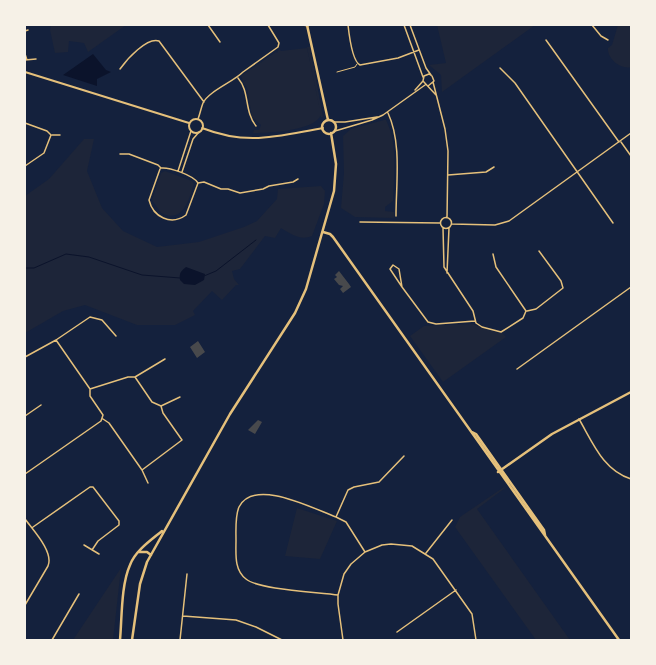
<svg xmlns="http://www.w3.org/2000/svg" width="656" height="665" font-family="Cabin,sans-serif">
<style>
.green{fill:#1d2539}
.water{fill:#0b132b}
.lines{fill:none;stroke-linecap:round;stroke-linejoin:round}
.stream{stroke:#0b132b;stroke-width:1}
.building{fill:#48494c}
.service{stroke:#e5c07b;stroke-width:1}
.minor{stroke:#e5c07b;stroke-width:1.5}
.tertiary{stroke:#e5c07b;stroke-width:2}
.secondary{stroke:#e5c07b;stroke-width:2.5}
.primary{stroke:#e5c07b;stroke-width:2.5}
</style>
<rect width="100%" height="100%" fill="#14213d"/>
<path class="green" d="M51 25H126L88 52 84 43 69 41 68 52 55 53 50 30Z
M437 25H535L442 92 441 75 429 65 446 63Z
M618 25H631V67C621 70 607 59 608 48L612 45Z
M307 47H310L323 117H321V115C314 131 269 133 253 133L254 130H259L261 125 252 117 247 88 243 82 246 80 243 81 241 76 276 52 277 53 279 49 281 51 307 48 321 115Z
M384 120H386C398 144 394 175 393 201L385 207V211L394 212V218L355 217 341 208 344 173 343 136 351 129Z
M84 139H94L87 171 102 208 123 231 157 247 199 242 244 227 257 221 277 199 278 189 321 186 325 191 324 204 312 236C300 241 291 234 281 228L275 238 265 236 240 269 232 271 234 279 239 285H236L222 300 212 291 193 311 195 315 175 325H137L85 305 63 311 25 333V196L49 179Z
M165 171 192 181 194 184C189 200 183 224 161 213L152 200 161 173Z
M472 324 498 333H502L506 337 443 382 410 336 424 326Z
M504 487 505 488 477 509 570 640H536L455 527 460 517Z
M297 508 337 521 320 559 285 556Z
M121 568 113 640H73Z"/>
<path class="water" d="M93 54 106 70 111 72 97 79V86L63 75Z
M186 267 205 274 204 280 195 285 184 284 180 280C179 273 181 271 186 267Z"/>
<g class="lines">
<path class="stream" d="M25 268H34L66 254 89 257 142 275 180 278
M204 276 216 271 256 240"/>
</g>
<path class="building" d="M339 271 349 284 344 287 349 284 351 287 343 293 340 289 343 286 339 285 334 279 337 277 335 275Z
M198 341 205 352 197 358 190 347Z
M258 420 262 422 255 434 248 430Z"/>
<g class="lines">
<path class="service" d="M337 72 355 67 357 64"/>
<path class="minor" d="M208 25 220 42
M303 25 308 26
M348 25C349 34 352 61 360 65L398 58 419 50
M404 25 423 77
M410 25 426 68 431 75
M592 25 601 36 608 40
M25 31 28 30
M546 40 619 142
M25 54 27 60
M25 60 36 59
M500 68 515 83 613 223
M120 69C127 59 147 37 159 41L204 102
M238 78C250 92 244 111 256 126
M423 81 436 95
M433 82 445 129 448 151 447 218
M415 90 423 81 424 76 429 74 432 76 434 81 428 86
M388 113C402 143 396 183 396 216
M198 119C200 114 201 108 203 103 209 91 233 82 243 72L278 47 279 43 268 25
M334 122H345L377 117
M25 123 47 131 51 135 44 153 25 166
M335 131 372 120 383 115 425 85
M52 135H60
M621 142 631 156
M120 154H129L158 165 161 168C169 167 193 175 198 183L204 182 221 189H228L240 193 263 189 269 186 293 182 298 179
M160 169 149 200C153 217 171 226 186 215L198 183
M178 171 191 131
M182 172 193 139 199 132
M448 175 486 172 494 167
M440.5 223a5.5 5.5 0 1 1 11 0a5.5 5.5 0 1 1-11 0Z
M360 222 440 223
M452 224 495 225 509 221 631 133
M443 228 444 267 473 311 476 323 482 327 501 332 523 318 526 311 496 267 493 254
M393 265 399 269 402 287 390 269Z
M447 273 449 228
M402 287 428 322 436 324 475 321
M527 311 536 309 563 288 561 281 539 251
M56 340 90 389
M25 357 56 340 90 317 102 320 116 336
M517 369 631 287
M135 377 152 402 161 406 163 413 182 440 142 470
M135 377 165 359
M161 406 180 397
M25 416 41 405
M103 419 109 423 142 470 148 483
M579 419C593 443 603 470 631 479
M25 474 101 421 103 415 90 396V389L128 377H135
M336 517 348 490 354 487 379 482 404 456
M25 519C33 530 54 552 48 566L25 605
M33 527 90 487H93L119 521V525L98 541 92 550
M84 545 99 554
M426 553 452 520
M338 595C319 592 259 590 246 579 234 570 236 554 236 540 236 530 235 516 239 507 254 477 314 509 336 517L346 522 365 552
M183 616 236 620 256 627 282 640
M397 632 456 590
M52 640 79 594
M180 640 187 574
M343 640 338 604V595L344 574 351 564 365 552 382 545 391 544 412 546 433 559 472 614 476 640"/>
<path class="tertiary" d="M25 72 189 123
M189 126a7 7 0 1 1 14 0a7 7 0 1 1-14 0Z
M202 128C248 146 277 136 323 128"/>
<path class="secondary" d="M323 232 330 234 333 237 619 640
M472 432 476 434 544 530 545 535
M498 472 552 434 631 392"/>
<path class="primary" d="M307 25 328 120
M322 127a7 7 0 1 1 14 0a7 7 0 1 1-14 0Z
M139 552H147L151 555
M120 640C122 618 121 585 130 565 135 551 151 540 162 531
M132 640 140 584 147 562 230 414 295 313 306 289 334 191 336 164 331 133"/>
</g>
<rect width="656" height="665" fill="none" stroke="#f6f1e7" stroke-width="52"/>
</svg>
